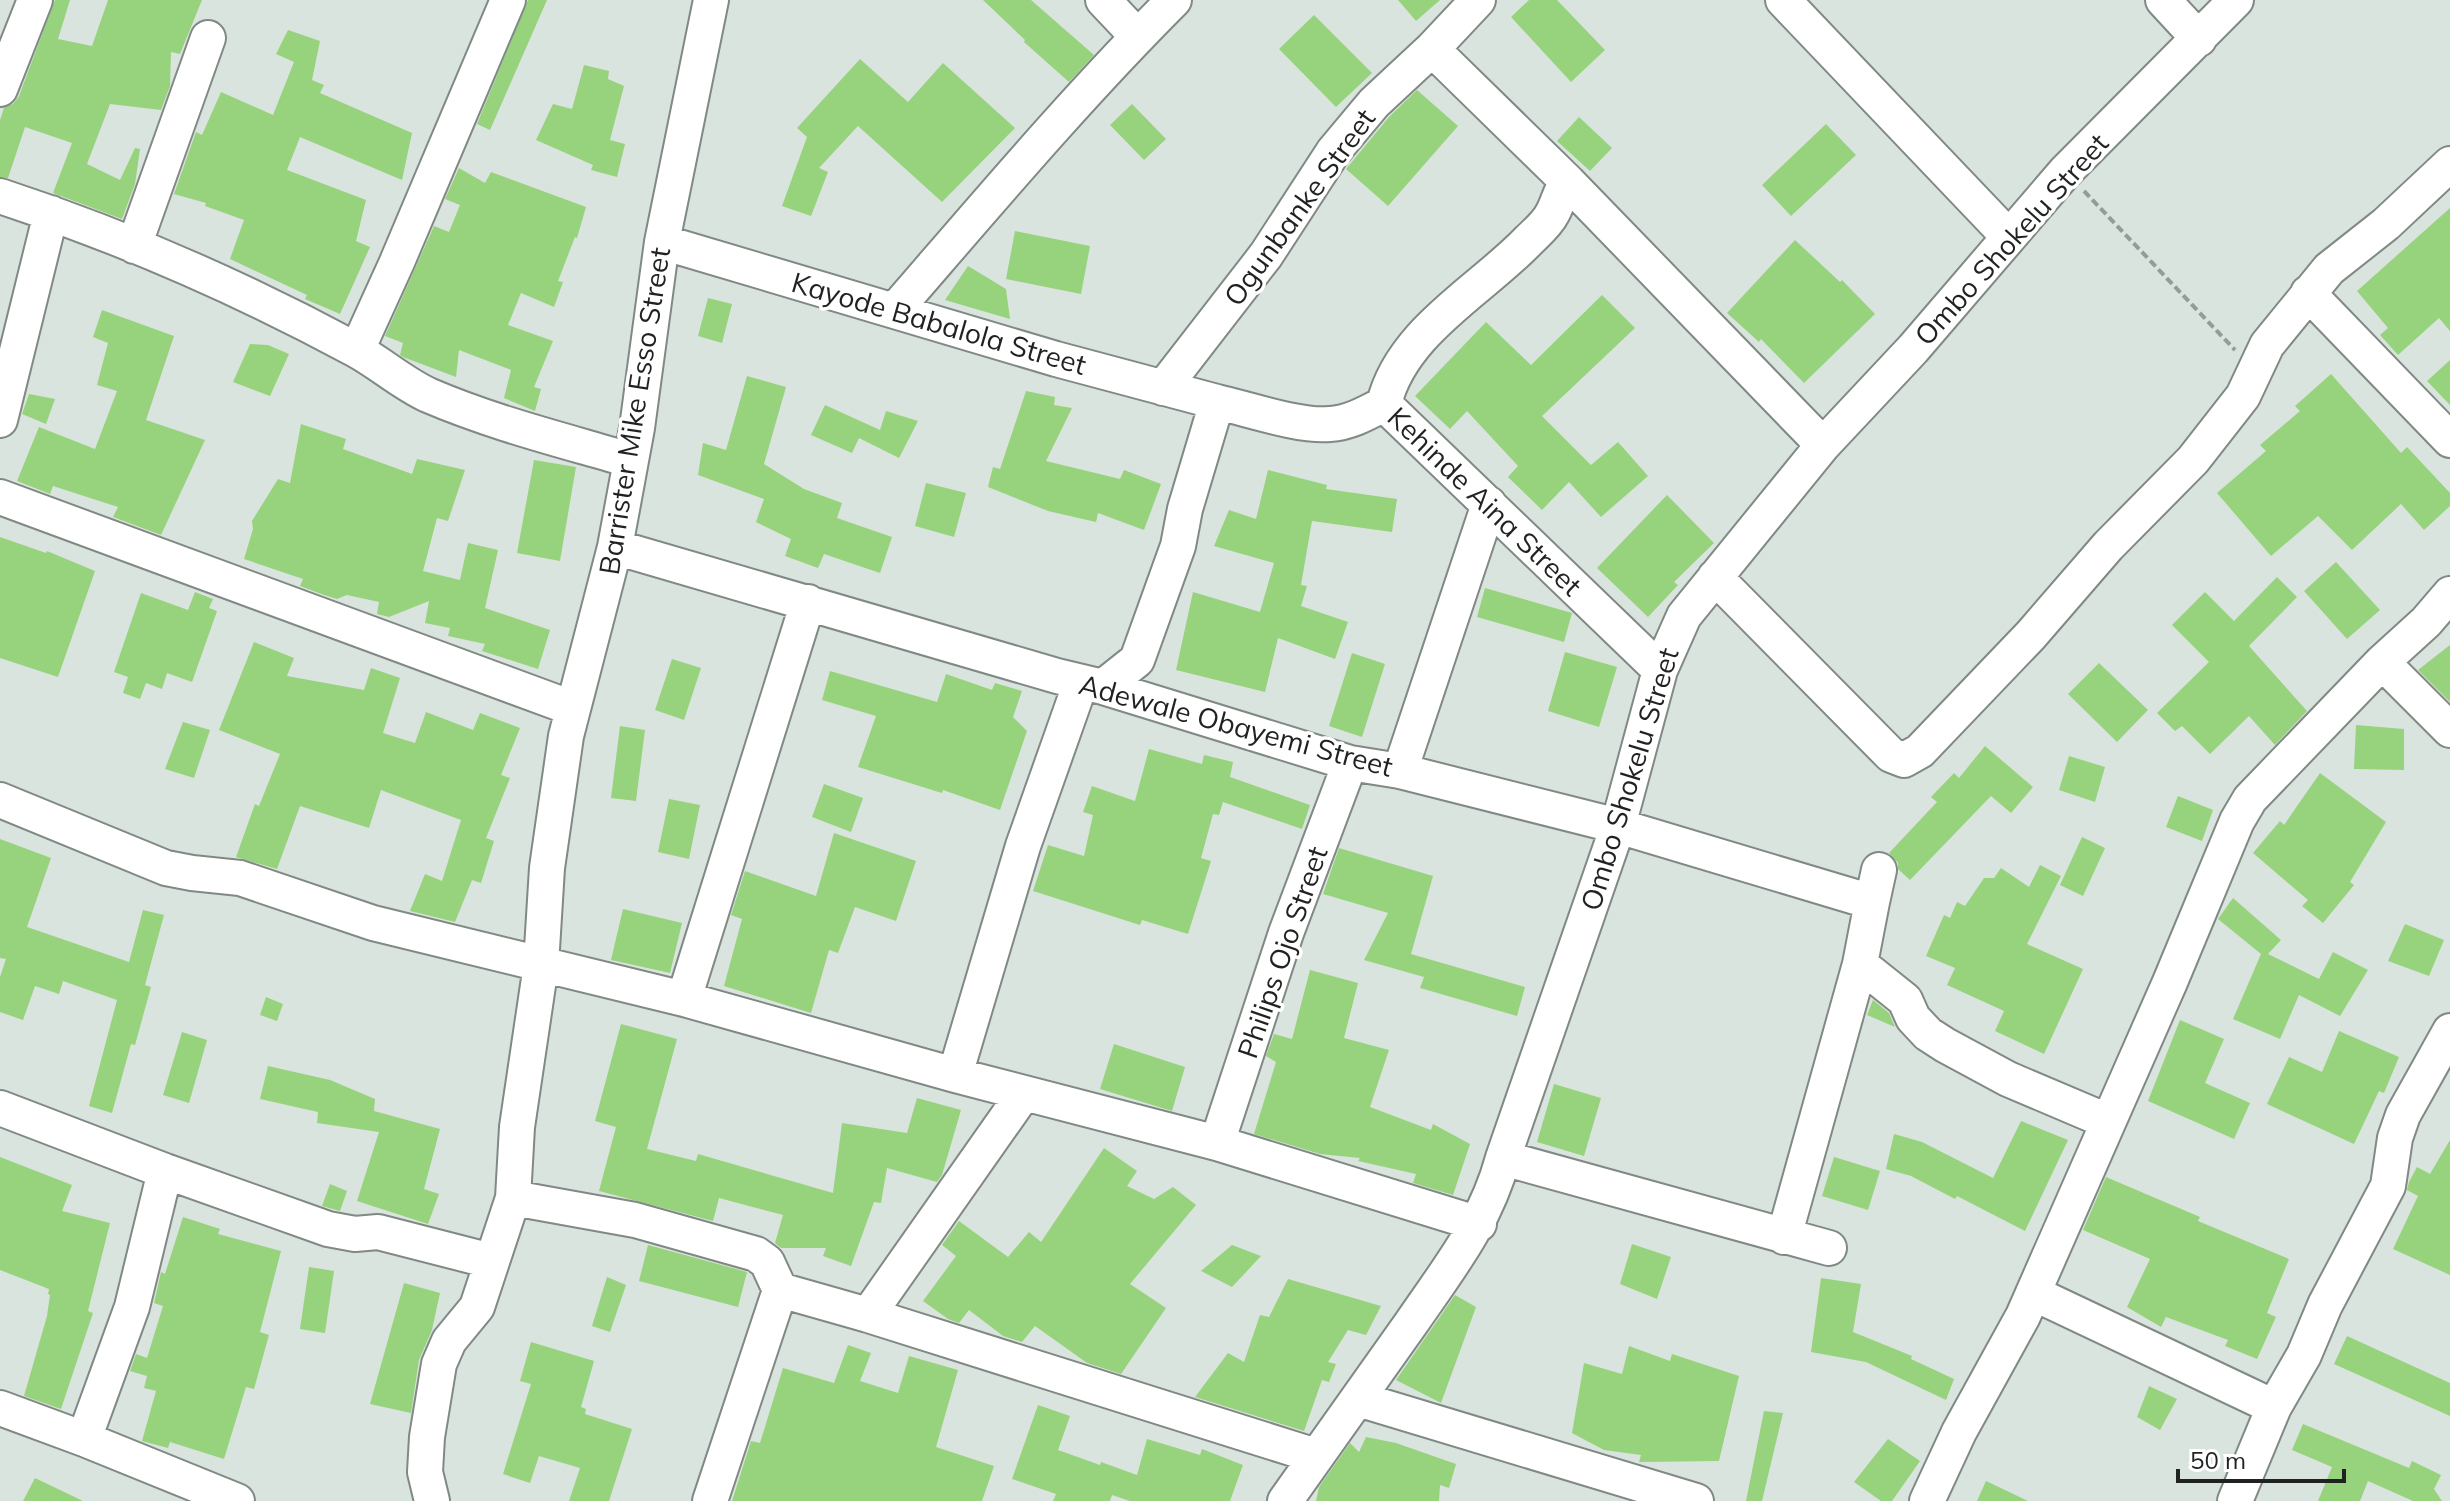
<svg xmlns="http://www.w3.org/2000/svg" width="2450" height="1501" font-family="Mulish,sans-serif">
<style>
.building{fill:#97d27d}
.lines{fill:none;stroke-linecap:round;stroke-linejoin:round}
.minor-casing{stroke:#808983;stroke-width:38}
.path{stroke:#959c98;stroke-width:4;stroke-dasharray:8 4;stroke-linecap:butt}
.minor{stroke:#fff;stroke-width:34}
.labels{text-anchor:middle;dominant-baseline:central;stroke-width:7;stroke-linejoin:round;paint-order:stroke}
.street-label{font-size:28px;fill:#1f2220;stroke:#fff}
</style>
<rect width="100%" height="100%" fill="#dae4de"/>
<path class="building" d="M55 0H70L58 39 92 46 108 0H202L180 54 171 52 170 86 161 110 110 104 87 164 120 180 135 148 140 149 135 184 122 219 53 193 72 143 25 127 8 178 0 177V120L4 108 13 104 19 96Z
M528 0H547L490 130 477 124Z
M983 0H1031L1094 55 1069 82 1024 42 1025 40Z
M1398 0H1440L1416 21Z
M1529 0H1557L1605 50 1571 82 1511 17Z
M1314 15 1372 73 1336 107 1279 49Z
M288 30 320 41 312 80 324 85 320 93 412 133 402 180 300 137 287 170 366 200 356 241 370 247 340 314 305 299 307 295 230 259 244 220 205 206 206 203 174 194 196 132 202 135 221 92 273 115 294 62 276 54Z
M860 59 908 102 943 63 1015 128 942 202 858 126 819 168 828 172 811 216 782 206 807 137 797 128Z
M584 65 609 71 608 79 624 86 610 140 625 144 617 177 591 170 593 165 536 140 553 104 572 109Z
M1417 90 1458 126 1388 206 1346 169 1389 117Z
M1132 104 1166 139 1144 160 1110 125Z
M1579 117 1612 148 1590 171 1557 141Z
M1826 124 1856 155 1791 216 1762 185Z
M459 168 485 183 491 172 586 207 577 238 575 237 558 281 563 282 554 307 521 293 508 325 553 341 534 387 541 389 535 411 504 398 511 370 459 350 456 377 403 357 400 355 403 343 385 336 434 226 449 232 460 205 445 199Z
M2450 208V331L2439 318 2398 355 2380 335 2388 328 2357 291Z
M1015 231 1090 246 1081 294 1006 279Z
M1795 240 1840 282 1842 280 1875 314 1804 383 1761 339 1759 342 1727 313Z
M968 266 1006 289 1010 319 945 300Z
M1602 295 1635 328 1542 416 1591 465 1618 442 1648 476 1601 517 1569 482 1542 510 1508 477 1518 466 1467 411 1450 429 1415 396 1486 322 1531 365Z
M708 298 732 304 722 343 698 336Z
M102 310 174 336 146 420 205 440 161 535 113 517 118 507 53 486 50 494 17 481 39 427 95 449 117 391 97 385 108 343 93 337Z
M250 344 268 345 289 354 270 396 233 382Z
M2450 360V405L2427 381Z
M2331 374 2401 453 2407 447 2450 493V506L2424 530 2401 504 2352 550 2318 516 2271 556 2217 493 2266 451 2260 445 2300 411 2295 406Z
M747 376 786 387 764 464 804 489 842 503 837 518 892 537 880 573 824 554 818 568 785 556 791 539 756 522 764 499 698 475 703 443 726 450Z
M1026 391 1055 397 1054 405 1072 408 1046 461 1120 479 1124 470 1161 484 1144 530 1098 513 1096 522 1048 511 988 487 993 467 1000 469Z
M29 394 55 399 46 424 22 414Z
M825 405 880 430 886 411 918 421 899 458 859 438 852 453 811 435Z
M301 424 346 439 343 449 412 474 417 459 465 470 448 521 437 518 423 571 460 580 468 543 498 550 485 608 550 630 538 669 482 651 485 644 448 636 450 628 425 623 429 601 389 617 377 614 379 602 347 595 337 599 324 595 300 586 303 579 244 559 253 529 252 521 278 479 290 483Z
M534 460 576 467 560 561 517 553Z
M1268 470 1327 485 1326 489 1397 499 1392 532 1312 521 1301 585 1307 586 1301 606 1348 622 1335 659 1278 638 1265 692 1176 670 1193 592 1260 612 1274 563 1214 546 1229 510 1256 519Z
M926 483 966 493 954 537 915 526Z
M1667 495 1714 543 1674 582 1678 585 1648 617 1597 568Z
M0 537 46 553 47 551 95 571 58 677 0 658Z
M2336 562 2380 610 2347 639 2304 591Z
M2277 577 2297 597 2249 646 2307 711 2275 745 2249 716 2210 754 2182 726 2175 731 2157 713 2209 662 2172 625 2205 592 2234 621Z
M1485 588 1572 613 1564 642 1477 617Z
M195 592 213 599 209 608 217 611 192 682 167 673 162 689 146 683 140 699 123 693 128 677 114 672 141 593 188 610Z
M254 642 294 658 287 676 364 690 371 668 400 678 383 733 415 743 426 712 473 730 480 713 520 728 501 775 510 778 486 838 494 841 481 883 472 880 455 922 410 911 425 874 442 881 461 820 381 790 369 828 300 806 277 869 236 857 255 804 259 806 280 754 219 730Z
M2450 645V702L2418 670Z
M1565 652 1617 667 1599 727 1548 711Z
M1352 653 1385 664 1362 737 1329 726Z
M672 659 701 668 684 720 655 710Z
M2099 663 2148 710 2117 742 2068 694Z
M830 671 937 702 946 674 992 690 995 683 1022 691 1013 717 1027 731 1000 810 943 790 942 793 858 767 876 716 822 700Z
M183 722 210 730 194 778 165 769Z
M2356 725 2404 729V770L2354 769Z
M620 726 645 730 636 801 611 798Z
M1985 746 2033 787 2011 813 1991 796 1910 880 1898 869V863L1889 853 1937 802 1931 797 1954 773 1959 778Z
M1149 749 1202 764 1204 755 1233 762 1230 777 1310 805 1302 829 1223 802 1219 815 1213 814 1201 858 1211 861 1188 934 1142 920 1140 925 1033 891 1048 845 1084 856 1093 815 1083 812 1092 786 1135 801Z
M2069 756 2105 767 2095 802 2059 790Z
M2320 773 2386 822 2350 882 2354 885 2323 923 2302 906 2308 900 2253 853 2280 821 2284 825Z
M824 784 863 798 851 832 812 817Z
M2178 796 2213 810 2202 841 2166 827Z
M669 799 700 805 689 859 658 852Z
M834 833 916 861 896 921 855 907 838 953 829 950 811 1013 724 986 742 919 731 915 745 871 816 896Z
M2082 837 2105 848 2083 896 2060 885Z
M0 839 51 858 27 927 129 962 143 910 164 915 145 985 151 987 135 1045 131 1044 112 1113 89 1106 117 1000 63 981 59 994 35 986 23 1020 0 1012V977L6 959 0 958Z
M1339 848 1433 876 1411 954 1525 987 1517 1016 1420 988 1424 977 1364 960 1388 913 1323 894Z
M2040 865 2061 876 2027 944 2083 969 2044 1054 1995 1031 2004 1011 1947 985 1955 968 1926 956 1944 915 1950 918 1957 902 1965 906 1984 878H1994L2001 868 2029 887Z
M2233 898 2281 940 2268 954 2319 979 2333 952 2368 970 2340 1016 2299 995 2280 1039 2233 1019 2261 954 2218 919Z
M623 909 682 923 670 973 611 960Z
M2405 924 2444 940 2429 976 2388 961Z
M1310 970 1358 983 1344 1038 1389 1050 1370 1107 1431 1130 1433 1124 1470 1144 1453 1195 1413 1183 1416 1174 1358 1161 1360 1158 1320 1154 1254 1134 1276 1062 1266 1056 1274 1034 1292 1039Z
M266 997 283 1004 277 1021 260 1015Z
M1873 1000 1889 1013 1895 1027 1867 1015Z
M2180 1020 2224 1039 2205 1083 2250 1103 2234 1139 2148 1101Z
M621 1024 677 1039 647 1149 696 1161 698 1154 833 1193 842 1123 907 1133 917 1098 961 1110 942 1175 937 1182 887 1168 881 1203 874 1202 851 1266 823 1256 826 1248H781L775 1243 783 1215 719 1198 713 1221 599 1191 616 1127 595 1121Z
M2339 1031 2399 1057 2384 1093 2379 1091 2354 1144 2267 1104 2289 1057 2322 1072Z
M182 1032 207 1040 189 1103 163 1095Z
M1114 1044 1185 1067 1172 1111 1100 1089Z
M268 1066 330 1080 375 1099 374 1111 440 1129 424 1189 439 1194 428 1224 357 1201 379 1132 317 1123 318 1112 260 1099Z
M1554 1084 1601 1098 1584 1156 1537 1142Z
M2021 1121 2068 1140 2025 1231 1957 1196 1955 1199 1911 1176 1886 1169 1894 1134 1922 1142 1993 1178Z
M2450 1140V1275L2393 1249 2418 1196 2407 1190 2409 1182 2417 1167 2430 1174Z
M1104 1148 1137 1171 1127 1186 1154 1199 1173 1187 1196 1205 1130 1284 1166 1308 1121 1374 1087 1363 1035 1326 1022 1342 1003 1336 969 1310 959 1323 948 1319 923 1301 956 1256 942 1245 959 1221 1008 1257 1029 1232 1041 1242Z
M0 1157 72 1185 62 1211 110 1223 88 1311 93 1313 61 1409 24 1396 47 1316 50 1295 48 1294 49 1289 0 1270Z
M1834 1157 1880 1171 1868 1210 1822 1196Z
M2106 1177 2200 1217 2198 1221 2289 1259 2267 1313 2276 1317 2257 1359 2225 1346 2228 1340 2166 1317 2161 1327 2127 1307 2150 1259 2083 1230Z
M330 1184 347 1191 340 1211 322 1206Z
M183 1217 220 1229 218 1234 281 1251 260 1332 269 1335 254 1389 246 1387 224 1459 170 1442 168 1448 142 1441 156 1391 144 1388 147 1376 130 1371 136 1354 147 1358 163 1306 154 1303 161 1272 165 1274Z
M1632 1244 1671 1257 1657 1299 1620 1284Z
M648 1245 747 1272 738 1307 639 1281Z
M1232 1245 1261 1256 1232 1287 1201 1271Z
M309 1267 334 1271 325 1333 300 1329Z
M607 1277 626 1285 610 1332 592 1326Z
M1821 1278 1861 1284 1853 1332 1912 1356 1911 1359 1954 1379 1946 1400 1866 1362 1811 1352Z
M1288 1279 1381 1306 1366 1335 1348 1330 1328 1362 1336 1364 1329 1382 1322 1380 1304 1431 1195 1397 1228 1353 1244 1362 1260 1315 1269 1317Z
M404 1283 440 1293 432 1330 419 1360 411 1413 370 1404Z
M1455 1295 1476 1307 1441 1403 1396 1380Z
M2347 1336 2450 1383V1416L2334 1364Z
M531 1342 594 1361 581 1407 586 1409 585 1414 632 1429 609 1501H569L580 1468 539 1456 530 1483 503 1474 531 1384 520 1381Z
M848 1345 871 1353 860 1381 898 1393 909 1356 958 1370 936 1447 994 1466 982 1501H732L751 1441 760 1443 783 1368 834 1383Z
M1629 1346 1670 1361 1672 1354 1739 1376 1719 1461 1639 1462 1641 1455 1604 1450 1572 1433 1584 1363 1622 1374Z
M2149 1386 2177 1399 2160 1430 2137 1417Z
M1038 1405 1070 1416 1058 1450 1100 1465 1101 1462 1137 1475 1147 1439 1200 1455 1202 1449 1243 1465 1230 1501H1130L1112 1495 1110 1501H1053L1056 1494 1012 1479Z
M1764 1411 1783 1413 1762 1501H1746Z
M2303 1424 2409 1468 2412 1461 2441 1475 2434 1489 2442 1501H2413L2368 1481 2360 1501H2318L2332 1467 2292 1450Z
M1366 1437 1396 1443 1456 1464 1449 1488 1440 1485 1439 1501H1316L1319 1487 1350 1443 1359 1452Z
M1888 1439 1920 1461 1892 1501H1881L1854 1482Z
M35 1478 83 1501H23Z
M1986 1481 2028 1501H1977Z"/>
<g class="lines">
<defs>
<path id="minor" d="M1103 0 1138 37
M1783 0 2008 236
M2163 0 2199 39
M1432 49 1568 182 1823 445
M0 89 35 0
M1568 182C1559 192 1559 202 1552 214 1547 224 1536 233 1528 241 1480 291 1401 332 1384 404L1660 670
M0 196C122 236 243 289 356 350 380 363 402 383 428 395 493 423 562 440 630 460
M662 242 1056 359 1217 402 1185 509 1178 546 1137 660 1103 687
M134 246 208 38
M2308 293 2450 440
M895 310C986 205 1076 98 1174 0
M357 350 397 262 508 0
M1163 388 1266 255 1333 152 1374 103 1432 49 1478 0
M1217 402C1248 409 1300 427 1330 424 1349 423 1367 413 1384 404
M0 420 51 213
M0 497 572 708
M615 547 1057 676 1103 687 1350 763 1400 771 1618 826 1872 902 1879 870
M1715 577 1891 755 1904 760 1920 751 2031 635 2108 546 2193 460 2243 396 2267 345 2329 269 2386 224 2450 164
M2382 662 2450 730
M1400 771 1489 504
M0 800 166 868 192 873 240 878 373 923 684 999 955 1075 1217 1143 1479 1224
M1860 964 1905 1000 1913 1018 1928 1034 1945 1045 2008 1079 2107 1121
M684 999 808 602
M955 1075 1023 846 1081 682
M0 1108 165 1171 328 1229 355 1234 378 1232 491 1261
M1217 1143 1286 933 1350 763
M1503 1158 1829 1248
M513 1198 635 1220 756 1254 767 1262 780 1290 868 1315 1316 1456
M1784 1237 1860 964 1872 902
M2033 1293 2274 1407
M868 1315 1024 1093
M1358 1399 1696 1501
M0 1408 84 1439 237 1501
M84 1439 132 1307 165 1171
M432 1501 425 1472 427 1437 439 1364 449 1341 477 1307 513 1198 517 1127 541 965 547 868 566 736 615 547 637 428 662 242 711 0
M710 1501 780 1290
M1285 1501C1327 1441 1370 1382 1412 1322 1449 1268 1486 1222 1503 1158L1618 826 1660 670 1684 616 1823 445 1913 349 2065 172 2236 0
M1927 1501 1959 1432 2023 1316 2170 982 2237 821 2250 799 2382 662 2426 622 2450 594
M2235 1501 2274 1407 2304 1355 2325 1305 2388 1186 2395 1138 2403 1115 2450 1031"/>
</defs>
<use href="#minor" class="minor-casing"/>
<path class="path" d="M2084 191 2235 350"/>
<use href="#minor" class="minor"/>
</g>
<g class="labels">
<g class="street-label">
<text transform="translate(1299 207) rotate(-54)">Ogunbanke Street</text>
<text transform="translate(2011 239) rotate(-48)">Ombo Shokelu Street</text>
<text transform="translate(939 323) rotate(16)">Kayode Babalola Street</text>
<text transform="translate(634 411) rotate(-81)">Barrister Mike Esso Street</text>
<text transform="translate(1485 501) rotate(44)">Kehinde Aina Street</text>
<text transform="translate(1236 725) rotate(15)">Adewale Obayemi Street</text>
<text transform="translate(1629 779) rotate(-73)">Ombo Shokelu Street</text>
<text transform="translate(1282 952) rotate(-71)">Philips Ojo Street</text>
</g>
</g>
<path d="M2178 1469v12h166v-12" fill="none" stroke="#1f2220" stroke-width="4"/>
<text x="2190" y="1469" font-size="24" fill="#1f2220" stroke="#ffffff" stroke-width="6" paint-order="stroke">50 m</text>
</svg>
